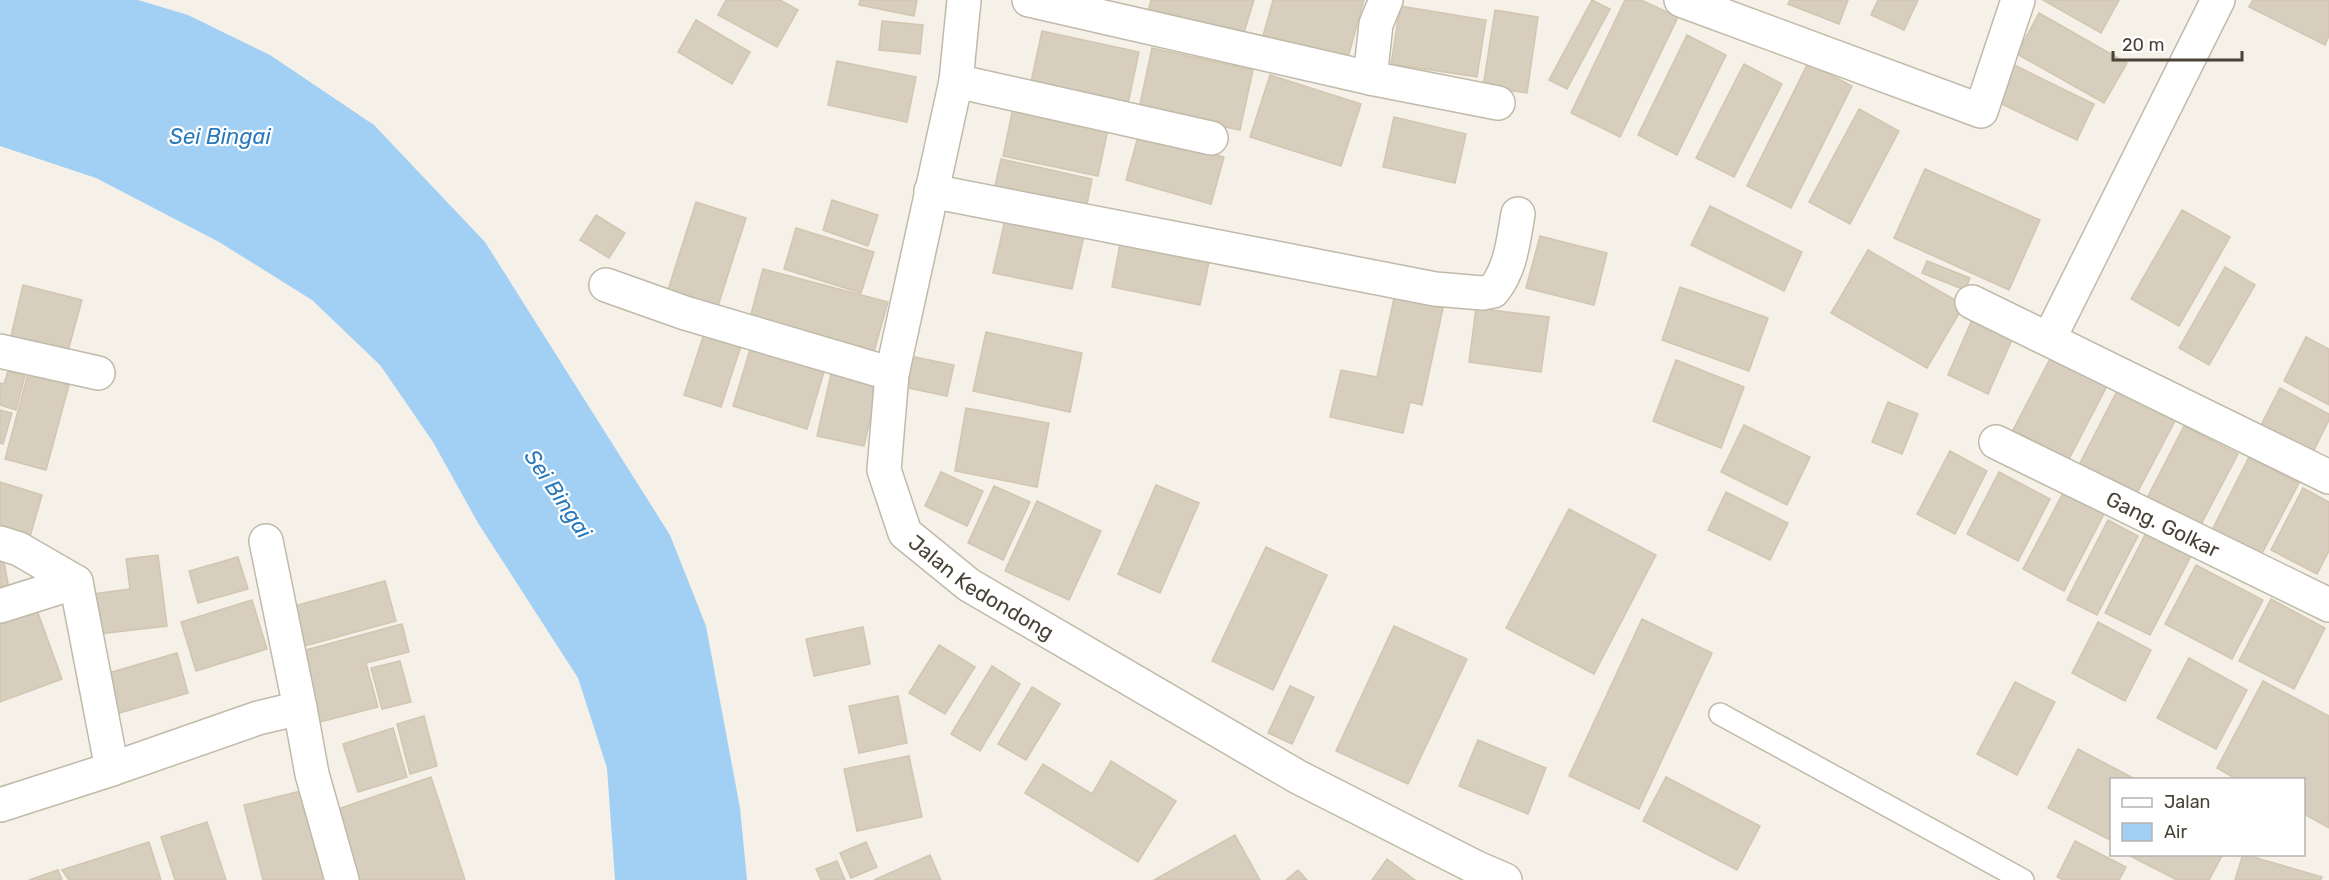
<svg xmlns="http://www.w3.org/2000/svg" width="2329" height="880" font-family="Rubik,sans-serif">
<style>
.water{fill:#a2d0f4}
.building{fill:#d7cebd;stroke:#d2c6b0;stroke-width:1.5}
.lines{fill:none;stroke-linecap:round;stroke-linejoin:round}
.service-casing{stroke:#c1baaa;stroke-width:24}
.minor-casing{stroke:#c1baaa;stroke-width:36}
.service{stroke:#fff;stroke-width:21}
.minor{stroke:#fff;stroke-width:33}
.labels{text-anchor:middle;dominant-baseline:central;stroke-width:4.5;stroke-linejoin:round;paint-order:stroke}
.street-label{font-size:21px;fill:#494236;stroke:#fff}
.water-label{font-size:22px;font-style:italic;fill:#2979bb;stroke:#fff}
</style>
<rect width="100%" height="100%" fill="#f5f1e8"/>
<path class="water" d="M0 0H138L188 15 270 55 374 125 485 242 670 535 706 626 740 808 747 880H615L607 768 578 678 478 523 433 442 380 365 312 300 219 242 96 178 0 146Z"/>
<path class="building" d="M726 0H780L798 10 777 47 718 15Z
M860 0H917L914 16 859 5Z
M1151 0H1254L1242 39 1148 12Z
M1273 0H1364L1345 68 1261 43Z
M1592 0 1610 9 1567 89 1549 80Z
M1625 0H1641L1678 17 1620 137 1571 113Z
M1790 0H1848L1839 24 1788 4Z
M1878 0H1918L1904 30 1871 15Z
M2043 0H2119L2101 33Z
M2253 0H2329V36L2325 45 2249 7Z
M1400 6 1486 20 1477 77 1391 64Z
M1495 10 1538 17 1527 93 1483 87Z
M2039 13 2127 63 2104 103 2017 54Z
M696 20 750 52 732 84 678 52Z
M882 21 923 25 920 54 879 50Z
M1042 31 1139 52 1127 108 1030 87Z
M1687 35 1726 55 1677 155 1638 135Z
M1152 48 1253 70 1240 130 1139 109Z
M837 61 916 77 907 122 828 105Z
M2008 62 2094 104 2077 140 1991 99Z
M1808 63 1852 86 1791 208 1747 186Z
M1744 64 1782 84 1734 177 1696 158Z
M1270 75 1361 104 1341 166 1250 137Z
M1013 108 1108 129 1098 176 1003 156Z
M1859 109 1899 131 1850 224 1809 202Z
M1394 117 1466 134 1455 183 1383 167Z
M1139 133 1224 157 1211 204 1126 180Z
M1001 159 1092 179 1085 214 993 195Z
M1925 169 2040 220 2009 290 1894 238Z
M832 200 878 215 868 246 823 230Z
M696 202 746 218 717 309 667 293Z
M1710 206 1802 252 1784 291 1691 245Z
M2182 210 2230 237 2179 326 2131 299Z
M596 215 625 233 609 258 580 240Z
M1005 220 1084 236 1072 289 993 273Z
M796 228 874 252 861 293 784 269Z
M1540 236 1607 253 1594 305 1526 288Z
M1120 244 1209 262 1200 305 1112 287Z
M1868 250 1964 305 1927 368 1831 313Z
M1927 261 1970 278 1965 290 1922 273Z
M2225 267 2255 285 2209 365 2179 348Z
M763 269 888 302 873 355 749 322Z
M23 285 82 300 68 351 11 336Z
M1680 287 1768 318 1749 371 1662 340Z
M1396 289 1445 299 1422 405 1410 402 1403 433 1330 417 1341 370 1377 377Z
M1476 308 1549 317 1541 372 1469 362Z
M1975 313 2016 331 1988 394 1948 375Z
M705 331 742 343 721 407 684 395Z
M986 332 1082 353 1070 412 973 391Z
M2306 337 2329 349V405L2284 381Z
M752 343 826 365 807 429 733 406Z
M905 355 954 365 947 396 898 386Z
M2051 357 2107 386 2069 459 2013 430Z
M1676 360 1744 387 1721 448 1653 421Z
M832 370 879 382 864 446 817 436Z
M8 371 25 376 16 410 0 405V383L4 384Z
M28 374 69 385 46 470 5 459Z
M2280 388 2329 414V420L2312 454 2260 427Z
M2118 389 2176 419 2135 497 2078 467Z
M1888 402 1918 414 1902 454 1872 442Z
M966 408 1049 423 1037 487 955 471Z
M0 410 12 413 3 444 0 443Z
M1744 425 1810 457 1787 505 1721 472Z
M2184 426 2238 454 2197 532 2144 504Z
M1950 451 1987 471 1955 534 1917 514Z
M2249 457 2299 483 2259 559 2210 534Z
M941 472 983 491 967 526 925 506Z
M1999 472 2050 499 2018 561 1967 534Z
M0 482 42 495 27 547 0 540Z
M1156 485 1199 503 1160 593 1118 574Z
M994 486 1030 502 1003 560 968 543Z
M2303 488 2329 502V551L2317 574 2271 550Z
M1726 492 1788 523 1770 560 1708 530Z
M2063 493 2104 514 2064 591 2023 569Z
M1037 501 1101 531 1069 600 1005 571Z
M1569 509 1656 555 1594 674 1506 628Z
M2108 520 2138 536 2097 615 2067 600Z
M2146 533 2191 556 2150 635 2105 613Z
M1266 547 1327 575 1273 690 1212 661Z
M158 555 167 626 91 635 86 595 130 589 126 559Z
M0 556H3L10 595 0 597Z
M238 557 248 589 198 603 189 571Z
M2196 565 2263 600 2232 659 2165 624Z
M385 581 396 621 297 648 287 608Z
M2271 599 2325 628 2294 689 2239 661Z
M252 600 267 649 196 671 181 622Z
M34 602 62 679 0 702V614Z
M1642 619 1712 653 1639 809 1569 776Z
M2098 622 2151 650 2125 701 2072 673Z
M402 624 409 652 366 663 378 707 316 723 298 652Z
M1394 626 1467 659 1408 784 1336 751Z
M863 627 870 664 814 676 806 639Z
M939 645 975 667 945 714 909 693Z
M177 653 188 693 116 714 105 674Z
M2189 658 2247 690 2216 749 2157 718Z
M400 661 411 702 382 709 371 668Z
M992 666 1020 684 980 751 951 734Z
M2263 681 2329 716V828L2304 814V780H2238L2217 768Z
M2015 682 2055 702 2017 775 1977 754Z
M1290 686 1314 697 1292 744 1268 733Z
M1032 687 1060 704 1026 760 998 744Z
M898 696 907 743 859 753 849 706Z
M424 716 437 766 410 774 397 724Z
M393 728 407 777 358 792 343 744Z
M1478 740 1546 768 1528 814 1459 786Z
M2078 749 2137 780H2112V841L2048 808Z
M909 756 922 817 857 831 844 769Z
M1111 761 1176 801 1138 862 1025 793 1043 764 1092 794Z
M431 777 465 880H358L335 810Z
M1666 777 1760 826 1737 870 1643 821Z
M309 789 330 877 317 880H263L244 805Z
M207 822 226 880H175L161 837Z
M1235 835 1260 880H1154Z
M2075 841 2126 867 2119 880H2063L2057 877Z
M149 842 161 880H69L62 870Z
M866 842 877 867 851 878 840 853Z
M2131 854H2223L2209 880H2177L2130 856Z
M2243 854 2322 877 2321 880H2235Z
M930 855 941 880H874Z
M1387 859 1415 880H1372Z
M837 861 845 880H821L816 869Z
M58 870 62 880H29Z
M1298 870 1307 880H1286Z"/>
<g class="lines">
<defs>
<path id="service" d="M1720 714 2023 880"/>
<g id="minor">
<path id="s1" d="M964 0 956 81 892 374 884 470 905 533 969 585 1298 777 1477 868 1505 880"/>
<path d="M1029 0 1370 78 1498 103"/>
<path d="M1681 0 1981 111 2018 0"/>
<path d="M1370 78 1376 24 1386 0"/>
<path d="M956 81 1211 138"/>
<path d="M931 191 1435 289 1482 293 1493 291C1511 269 1513 242 1518 214"/>
<path d="M606 285 685 313 892 374"/>
<path d="M1972 302 2329 477"/>
<path d="M2049 339 2218 0"/>
<path d="M0 351 98 373"/>
<path id="s2" d="M1996 442 2329 605"/>
<path d="M266 541 300 708"/>
<path d="M0 543 19 549 76 582 112 769 258 718 300 708 312 774 342 880"/>
<path d="M0 606 76 582"/>
<path d="M0 805 112 769"/>
</g>
</defs>
<use href="#service" class="service-casing"/>
<use href="#minor" class="minor-casing"/>
<use href="#service" class="service"/>
<use href="#minor" class="minor"/>
</g>
<g class="labels">
<g class="street-label">
<text stroke="none"><textPath href="#s2" startOffset="186">Gang. Golkar</textPath></text>
<text stroke="none"><textPath href="#s1" startOffset="638">Jalan Kedondong</textPath></text>
</g>
<g class="water-label">
<text x="220" y="136">Sei Bingai</text>
<text transform="translate(558 494) rotate(56)">Sei Bingai</text>
</g>
</g>
<rect x="2110" y="778" width="195" height="78" fill="#ffffff" stroke="#b6b3af" stroke-width="1.5"/>
<rect x="2122" y="798" width="30" height="9" fill="#ffffff" stroke="#b6b3af" stroke-width="1.5"/>
<text x="2164" y="808" font-size="18" fill="#494236">Jalan</text>
<rect x="2122" y="823" width="30" height="18" fill="#a2d0f4" stroke="#b6b3af" stroke-width="1.5"/>
<text x="2164" y="838" font-size="18" fill="#494236">Air</text>
<path d="M2113 51v9h129v-9" fill="none" stroke="#494236" stroke-width="3"/>
<text x="2122" y="51" font-size="18" fill="#494236" stroke="#ffffff" stroke-width="4.5" paint-order="stroke">20 m</text>
</svg>
